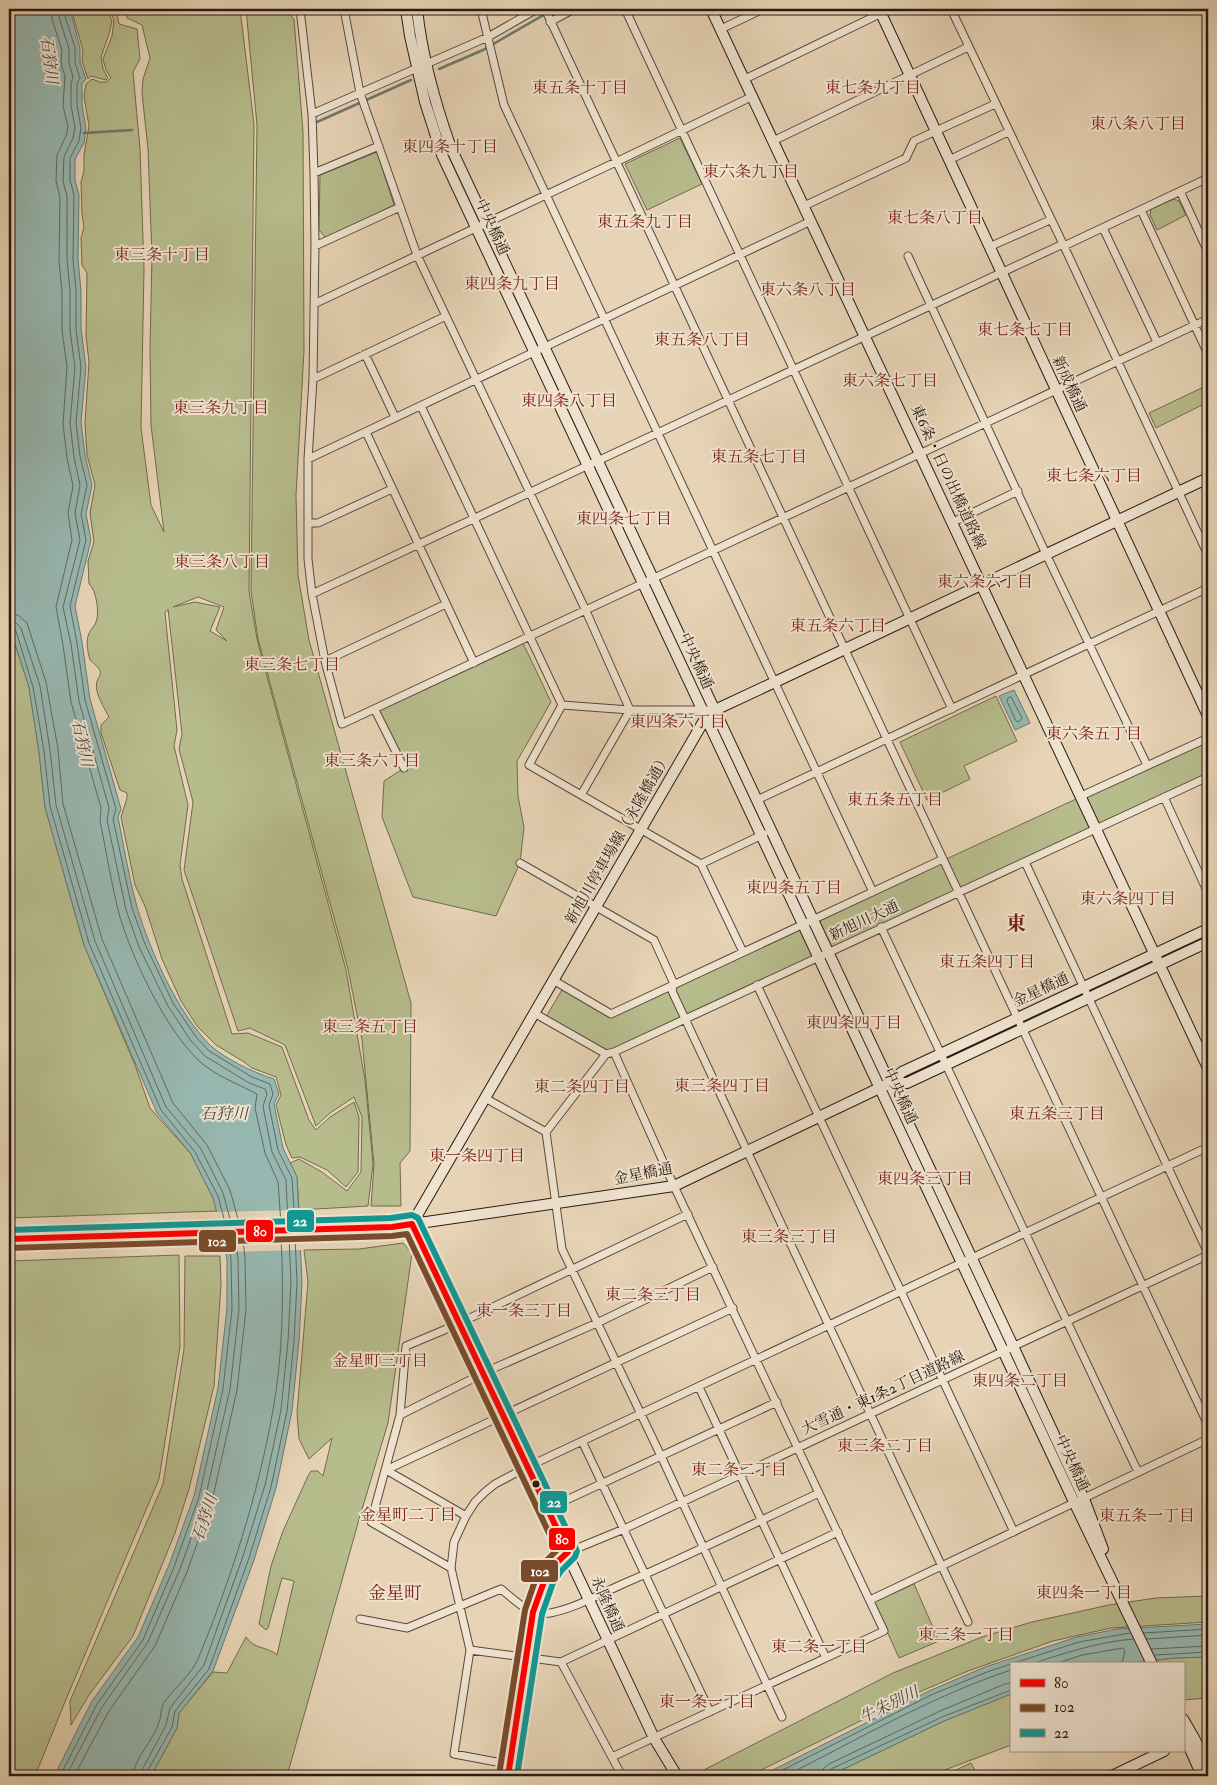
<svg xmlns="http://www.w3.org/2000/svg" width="1217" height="1785" font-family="'IM FELL Double Pica','Noto Serif JP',serif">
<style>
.green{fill:#b7bc8d;stroke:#706b4e;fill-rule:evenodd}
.water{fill:#97b8b1;stroke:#6b7971}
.pier{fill:#e7d4b6}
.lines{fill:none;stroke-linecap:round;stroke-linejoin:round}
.shore{stroke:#606960;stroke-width:1}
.stream{stroke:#6b7971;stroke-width:2.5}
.street-casing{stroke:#58483a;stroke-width:9}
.secondary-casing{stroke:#291a10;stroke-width:12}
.street{stroke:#efe3d0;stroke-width:7}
.secondary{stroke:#efe3d0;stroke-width:10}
.rail-casing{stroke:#291a10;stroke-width:4.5}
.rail{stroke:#efe3d0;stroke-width:2.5;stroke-dasharray:8;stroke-linecap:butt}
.bus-1-casing{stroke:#efe3d0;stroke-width:10}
.bus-2-casing{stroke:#efe3d0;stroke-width:10}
.bus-3-casing{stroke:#efe3d0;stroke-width:10}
.bus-1{stroke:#f00;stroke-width:6}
.bus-2{stroke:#7a4b2a;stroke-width:6}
.bus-3{stroke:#129893;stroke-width:6}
.bus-dot{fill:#291a10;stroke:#efe3d0;stroke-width:2}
.labels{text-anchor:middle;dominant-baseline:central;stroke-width:4;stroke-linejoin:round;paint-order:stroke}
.street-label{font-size:15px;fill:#291a10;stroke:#efe3d0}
.water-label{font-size:16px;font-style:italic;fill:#4a4940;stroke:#efe3d0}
.neighbourhood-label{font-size:16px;fill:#7a1f14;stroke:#efe3d0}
.quarter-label{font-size:18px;fill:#7a1f14;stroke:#efe3d0}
.district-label{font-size:20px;font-weight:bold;fill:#7a1f14;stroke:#efe3d0}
.line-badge{stroke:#efe3d0;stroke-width:2}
.badge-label{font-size:14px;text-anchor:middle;font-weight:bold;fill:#fff}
</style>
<rect width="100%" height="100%" fill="#e7d4b6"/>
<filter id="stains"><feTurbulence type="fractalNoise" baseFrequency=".004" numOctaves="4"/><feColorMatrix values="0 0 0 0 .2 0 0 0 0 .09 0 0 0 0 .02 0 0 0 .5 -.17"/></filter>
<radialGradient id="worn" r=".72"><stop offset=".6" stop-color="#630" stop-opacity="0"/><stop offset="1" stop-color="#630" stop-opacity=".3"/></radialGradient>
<path class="green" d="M71 9H107L112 21 109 34 101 57 103 69 108 78 106 80 91 76 88 79 82 61 83 50Z
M109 9H116L119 24 137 29 140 59 133 72 140 149 144 269 141 428 151 505 164 532 151 425 150 348 152 256 148 149 142 93 143 79 150 58 142 25 127 18 126 9H240L254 124 249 591 257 639 346 970 365 1080 373 1164 368 1206 299 1210 297 1177 290 1163 299 1159 322 1172 347 1191 361 1172 362 1117 354 1097 330 1113 316 1126 285 1045 250 1028 238 1031 184 870 193 802 179 749 182 734 168 609 165 613 177 730 174 746 188 805 180 865 182 879 232 1034 248 1033 282 1047 309 1120 316 1130 330 1117 354 1102 359 1117 358 1172 346 1187 327 1170 300 1157 292 1158 286 1145 276 1105 281 1095 276 1077 252 1068 244 1062 216 1045 197 1026 181 1001 162 959 145 906 135 885 121 817 127 798V793L120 790 101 733V725L109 717C105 710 99 699 97 691 93 673 111 677 90 660 88 653 86 644 88 636 89 631 94 627 96 622 100 613 96 589 89 584L88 561 94 542 90 513 95 485 87 455 85 423 89 362 86 336 87 273 82 265 81 238 84 227 82 214 81 182 84 171V155L89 126 84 96 86 84 92 79 100 82H106L111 78 106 70 103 59 112 36 114 20ZM198 597 224 607 216 630 227 641 210 631 220 607 195 602 173 607Z
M246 9H288L289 14 294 19 303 132 304 350 296 495 298 575 309 640 411 1003 410 1151 400 1163 401 1206H371L374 1164 362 1040 348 969 258 639 251 591 257 125Z
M680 138 702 184 647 210 625 164Z
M377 152 394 205 326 238 319 230 320 175Z
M1174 199 1179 201 1186 215 1157 230 1150 215 1151 209Z
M1208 385V402L1156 428 1149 413Z
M9 625 29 687 39 752 45 807 84 945 135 1065 150 1108 191 1154 213 1198 217 1211 9 1218Z
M522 641 551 702 517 761 518 796 524 827 520 863 496 916 413 897 382 817 384 781 404 768 375 710Z
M996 696 1017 741 964 766 970 779 927 800 900 742Z
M1208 738V777L606 1054 546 1017 563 988 611 1014Z
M403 1243 412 1253 388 1423 360 1516 287 1776H151L177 1728 179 1713 213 1672 227 1673 246 1637C255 1650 267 1646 277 1655L294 1581 282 1578 268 1628 266 1630 259 1624 271 1566 283 1531 308 1476 311 1471H318L323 1476 332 1438 309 1459 299 1439 297 1413 308 1282 304 1250 359 1249Z
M179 1255 180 1347 159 1479 67 1697 35 1776H9V1261Z
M185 1256H220L221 1285 214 1386 189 1489 175 1533 133 1636 89 1695 71 1725 70 1701 163 1484 184 1349Z
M914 1584 939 1641 899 1658 874 1602Z
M1208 1596V1622L1111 1628 1053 1641 968 1671 917 1693 749 1776H692L893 1673 982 1637 1032 1622 1109 1605 1156 1598Z
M1208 1657V1698L1183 1700V1664H1122L1174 1658Z
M1011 1694V1745L929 1776H829L944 1721Z
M971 1763 978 1776H943Z"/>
<path class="water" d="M9 9H70L80 48V62L86 79 82 84V105L86 128 84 143 75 159V180L79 195 78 259 81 291V329L86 367 81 422 85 455 92 485 86 514 91 540 75 606 82 642 90 699 121 809 118 817C124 847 129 878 137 907 150 951 178 1013 210 1045 225 1059 255 1073 274 1079L279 1094 274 1104 283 1148 297 1177 302 1282 299 1341 292 1411 276 1488 254 1560 213 1671 179 1713 177 1728 151 1776H54L92 1701 138 1637 169 1565 194 1496 218 1388 227 1308V1260L224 1241 213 1198 191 1154 157 1113 84 945 45 807 39 752 29 687 9 625Z
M1014 690 1030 723 1015 730 999 696Z
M1208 1624V1657L1174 1658 1122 1664H1011V1694L944 1721 829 1776H761L929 1691 985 1667 1077 1637 1117 1629Z"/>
<path class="pier" d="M301 1210 303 1250 223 1252 215 1212Z"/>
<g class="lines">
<path class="shore" d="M51 9 52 19 62 50 61 64 65 76 63 106 68 127 66 136 57 155 56 181 60 197 59 260 62 292V330L67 367 63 424 67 458 73 486 68 513 72 540 56 607 63 645 71 702 101 808 100 821C106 850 111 881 118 910 130 955 165 1028 198 1060 214 1075 238 1084 257 1094L255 1108 265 1153 278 1182 281 1224
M58 9 59 17 69 49V63L73 77 71 84V105L75 128 73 138 64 157 63 181 67 196V259L70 291V330L75 367 70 423 74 457 80 485 75 513 80 540 63 607 71 644 79 701 109 808 107 820 126 910 139 947 168 1006 191 1041 205 1056 249 1083 265 1089 267 1094 263 1106 272 1152 286 1180 288 1224
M65 9V16L75 48V63L80 78 77 84V105L81 128 79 141 70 158V180L74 195 73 259 76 291V330L81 367 76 423 80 456 87 485 81 514 86 540 70 606 77 643 85 700 116 809 113 819 132 908 145 944 173 1003 196 1037 209 1051 252 1077 270 1084 273 1094 269 1105 278 1150 292 1178 295 1224
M9 614 18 615 27 623 46 682 58 749 63 804 102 939 173 1103 207 1145 230 1190 240 1226
M9 621 16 623 21 628 40 686 50 750 56 805 95 941 166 1107 201 1149 223 1193 232 1226
M9 627 13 628 16 631 33 687 44 751 50 806 89 943 161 1110 195 1152 218 1196 226 1226
M1011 697 1022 718 1019 722 1016 721 1007 701 1008 698Z
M1144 1633 1208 1629
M1147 1639 1208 1635
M1152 1649 1208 1646
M1155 1655 1208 1652
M1011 1664 1079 1642 1130 1633
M1031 1664C1065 1653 1098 1642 1133 1639
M1055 1664 1082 1655 1123 1648 1125 1650 1122 1664
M60 1776 97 1704 143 1640 174 1567 199 1497 223 1389 232 1309 231 1260 229 1238
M66 1776 102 1707 148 1642 180 1569 205 1499 230 1389 239 1309 238 1259 235 1238
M74 1776 109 1711 155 1646 187 1572 212 1501 237 1390 246 1309 245 1259 243 1238
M133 1776C134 1758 154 1740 159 1722 162 1715 160 1708 165 1701 175 1688 192 1673 198 1659 231 1579 258 1495 273 1410 283 1354 284 1294 281 1237
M140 1776 142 1770 166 1725 170 1708 204 1665 243 1556 265 1485 281 1410 288 1341 291 1282 289 1236
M147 1776V1772L172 1727 175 1711 209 1669 249 1558 271 1487 287 1411 294 1341 297 1282 295 1236
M771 1776 931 1695 987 1672 1011 1664
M785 1776C859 1739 932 1696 1011 1670
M822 1776 823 1769 829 1764 940 1711 1005 1684 1011 1683
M828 1776 831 1769 942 1717 1011 1690"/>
<path class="stream" d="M439 69 483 50 554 9
M317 122 411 80
M84 133 132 130"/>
<defs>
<path id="street" d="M300 9 312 114 314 173 315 246 313 379 308 459V559L312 594 325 661 342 724 1208 319
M344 9 360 93 417 255 586 611 630 710 581 795
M481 9 504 105 873 892
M545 9 1208 1425
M625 9 952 709
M951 9 1063 244 1208 555
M550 22 574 9
M721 29 763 9
M745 79 890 9
M312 114 488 37 537 9
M773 141 968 47
M949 160 1008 132
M314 173 379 146
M1180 191 1208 252
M804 206 906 158 914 141 995 104
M1141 210 1208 354
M1103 228 1157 342
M315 246 400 207
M1064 246 1208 178
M989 247 1050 220
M908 256 1046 554 1147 765
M314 304 616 162 753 96
M365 354 395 417
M313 379 446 316
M421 406 562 705
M366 432 474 663
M308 459 811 221
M953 522 1018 491
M308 523H318L392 489
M312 594 1063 244
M325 661 446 604
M562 705 529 765 701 864 743 952
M562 705 630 710H706
M375 710 404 768
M1081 796 1208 738
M1164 797 1208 893
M757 800 1208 588
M1025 862 1208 1253
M520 863 654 940 674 984 672 991 968 1622
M701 864 764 834
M881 927 1138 1472
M553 980 611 1014 943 859
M757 985 1014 1532
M534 1013 606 1054 614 1052 1208 777
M606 1054 546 1132 562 1249 661 1456 782 1717
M485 1098 546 1132
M699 1387 826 1658
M400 1415 492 1369 597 1323 713 1267
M582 1441 710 1712
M386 1470 733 1308
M386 1470 466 1516
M547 1509 777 1402
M568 1552 624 1529 740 1475 1208 1255
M451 1568 371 1522 400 1415 406 1346 449 1328 688 1214
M870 1600 1208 1439
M360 1619 407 1628 501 1589C516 1601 529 1616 550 1613 576 1608 602 1593 625 1583 690 1555 755 1523 819 1493
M470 1650 561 1662 622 1776
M561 1662 838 1532
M612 1757 884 1631 674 1186 614 1052
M510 1763H502L454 1754 470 1650 451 1568 454 1542 466 1516 475 1502 485 1492 495 1484 527 1467 1208 1147"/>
<path id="secondary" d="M406 9 410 36 425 102 442 155 1075 1504 1152 1664
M417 9C422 57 435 103 451 148L1019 1359 1084 1499 1103 1549
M711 9 1208 1068
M879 9 1208 716
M890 1083H907L1208 942
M412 1224 706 717 715 710 775 682 1208 478
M412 1224 654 1738 677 1776
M9 1239 392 1227 674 1186 890 1083 902 1072 1208 929
M1183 1719 1194 1738 1208 1767
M1183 1733 1202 1776
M508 1776 533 1612C540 1585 546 1570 568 1552
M1112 1776 1164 1751"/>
</defs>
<use href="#street" class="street-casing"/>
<use href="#secondary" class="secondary-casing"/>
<use href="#street" class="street"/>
<use href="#secondary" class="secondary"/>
<defs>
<path id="rail" d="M1207 9 1208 11"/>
</defs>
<use href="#rail" class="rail-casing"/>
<use href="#rail" class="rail"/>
<defs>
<path id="bus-1" d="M9 1239 392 1227 412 1224 568 1552 554 1565 545 1579 533 1612 508 1776"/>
<path id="bus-2" d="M9 1248 392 1236 407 1234 557 1550 547 1560 537 1575 525 1610 499 1775"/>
<path id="bus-3" d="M9 1230 391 1218 412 1215 418 1218 577 1551 575 1557 561 1571 553 1583 542 1614 517 1776"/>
</defs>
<use href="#bus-1" class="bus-1-casing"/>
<use href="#bus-2" class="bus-2-casing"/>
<use href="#bus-3" class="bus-3-casing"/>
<use href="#bus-1" class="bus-1"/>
<use href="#bus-2" class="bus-2"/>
<use href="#bus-3" class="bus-3"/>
</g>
<circle class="bus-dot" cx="536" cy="1484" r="4.5"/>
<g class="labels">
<g class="street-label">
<text transform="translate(492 227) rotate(65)">中央橋通</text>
<text transform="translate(1069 384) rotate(65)">新成橋通</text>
<text transform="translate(948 477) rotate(65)">東6条・日の出橋道路線</text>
<text transform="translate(696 661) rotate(65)">中央橋通</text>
<text transform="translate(618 839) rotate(-60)">新旭川停車場線（永隆橋通）</text>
<text transform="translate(864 921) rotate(-25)">新旭川大通</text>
<text transform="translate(1041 990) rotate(-25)">金星橋通</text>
<text transform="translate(900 1096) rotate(65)">中央橋通</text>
<text transform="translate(643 1174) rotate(-11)">金星橋通</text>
<text transform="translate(883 1393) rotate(-25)">大雪通・東1条2丁目道路線</text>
<text transform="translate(1072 1463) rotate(65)">中央橋通</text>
<text transform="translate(607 1604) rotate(66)">永隆橋通</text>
</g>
<g class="water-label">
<text transform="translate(49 60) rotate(83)">石狩川</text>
<text transform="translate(82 743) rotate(78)">石狩川</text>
<text x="224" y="1114">石狩川</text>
<text transform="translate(205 1518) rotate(-72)">石狩川</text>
<text transform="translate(889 1705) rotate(-26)">牛朱別川</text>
</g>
<g class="neighbourhood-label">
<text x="580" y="88">東五条十丁目</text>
<text x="873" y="88">東七条九丁目</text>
<text x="1138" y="124">東八条八丁目</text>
<text x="450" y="147">東四条十丁目</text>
<text x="751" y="172">東六条九丁目</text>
<text x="935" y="218">東七条八丁目</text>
<text x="645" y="222">東五条九丁目</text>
<text x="162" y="255">東三条十丁目</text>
<text x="512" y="284">東四条九丁目</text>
<text x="808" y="290">東六条八丁目</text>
<text x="1025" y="330">東七条七丁目</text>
<text x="702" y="340">東五条八丁目</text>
<text x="890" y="381">東六条七丁目</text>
<text x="569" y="401">東四条八丁目</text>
<text x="221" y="408">東三条九丁目</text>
<text x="759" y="457">東五条七丁目</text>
<text x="1094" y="476">東七条六丁目</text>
<text x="624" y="519">東四条七丁目</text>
<text x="222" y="562">東三条八丁目</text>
<text x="985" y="582">東六条六丁目</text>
<text x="838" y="626">東五条六丁目</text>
<text x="292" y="665">東三条七丁目</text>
<text x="678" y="722">東四条六丁目</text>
<text x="1094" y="734">東六条五丁目</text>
<text x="372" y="761">東三条六丁目</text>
<text x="895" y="800">東五条五丁目</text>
<text x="794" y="888">東四条五丁目</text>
<text x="1128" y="899">東六条四丁目</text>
<text x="987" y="962">東五条四丁目</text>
<text x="854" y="1023">東四条四丁目</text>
<text x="370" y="1027">東三条五丁目</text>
<text x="722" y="1086">東三条四丁目</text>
<text x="582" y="1087">東二条四丁目</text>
<text x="1057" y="1114">東五条三丁目</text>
<text x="477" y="1156">東一条四丁目</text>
<text x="925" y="1179">東四条三丁目</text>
<text x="789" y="1237">東三条三丁目</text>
<text x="653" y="1295">東二条三丁目</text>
<text x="524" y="1311">東一条三丁目</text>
<text x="380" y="1361">金星町三丁目</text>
<text x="1020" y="1381">東四条二丁目</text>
<text x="885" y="1446">東三条二丁目</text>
<text x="739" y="1470">東二条二丁目</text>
<text x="408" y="1515">金星町二丁目</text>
<text x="1147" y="1516">東五条一丁目</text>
<text x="1084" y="1593">東四条一丁目</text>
<text x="966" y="1635">東三条一丁目</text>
<text x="819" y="1647">東二条一丁目</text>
<text x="707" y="1702">東一条一丁目</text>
</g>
<g class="quarter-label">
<text x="395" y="1593">金星町</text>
</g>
<g class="district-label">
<text x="1016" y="923">東</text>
</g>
</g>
<g class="line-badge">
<rect x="286" y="1209" width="29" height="24" rx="5" fill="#129893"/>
<rect x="245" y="1219" width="29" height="24" rx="5" fill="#f00"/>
<rect x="198" y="1229" width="39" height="24" rx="5" fill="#7a4b2a"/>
<rect x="539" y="1490" width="29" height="24" rx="5" fill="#129893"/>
<rect x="548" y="1527" width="28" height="24" rx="5" fill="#f00"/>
<rect x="520" y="1559" width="39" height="24" rx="5" fill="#7a4b2a"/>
</g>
<g class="badge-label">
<text x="300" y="1226">22</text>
<text x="260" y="1236">80</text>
<text x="217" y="1246">102</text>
<text x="554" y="1507">22</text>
<text x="562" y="1544">80</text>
<text x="540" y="1576">102</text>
</g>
<rect width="1217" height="1785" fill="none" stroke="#e7d4b6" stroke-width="30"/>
<rect x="10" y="10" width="1197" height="1765" fill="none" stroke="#291a10" stroke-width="2.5"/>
<rect x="15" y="15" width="1187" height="1755" fill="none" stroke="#291a10"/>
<rect x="1010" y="1662" width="175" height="90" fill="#efe3d0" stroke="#a09383"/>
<rect x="1020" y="1679" width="25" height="8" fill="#ff0000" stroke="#a09383"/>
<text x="1054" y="1688" font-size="15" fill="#291a10">80</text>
<rect x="1020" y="1704" width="25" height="8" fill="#7a4b2a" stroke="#a09383"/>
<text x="1054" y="1712" font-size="15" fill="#291a10">102</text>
<rect x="1020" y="1729" width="25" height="8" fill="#129893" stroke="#a09383"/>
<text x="1054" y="1738" font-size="15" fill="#291a10">22</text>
<rect width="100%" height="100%" filter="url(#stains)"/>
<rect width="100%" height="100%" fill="url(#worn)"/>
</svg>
